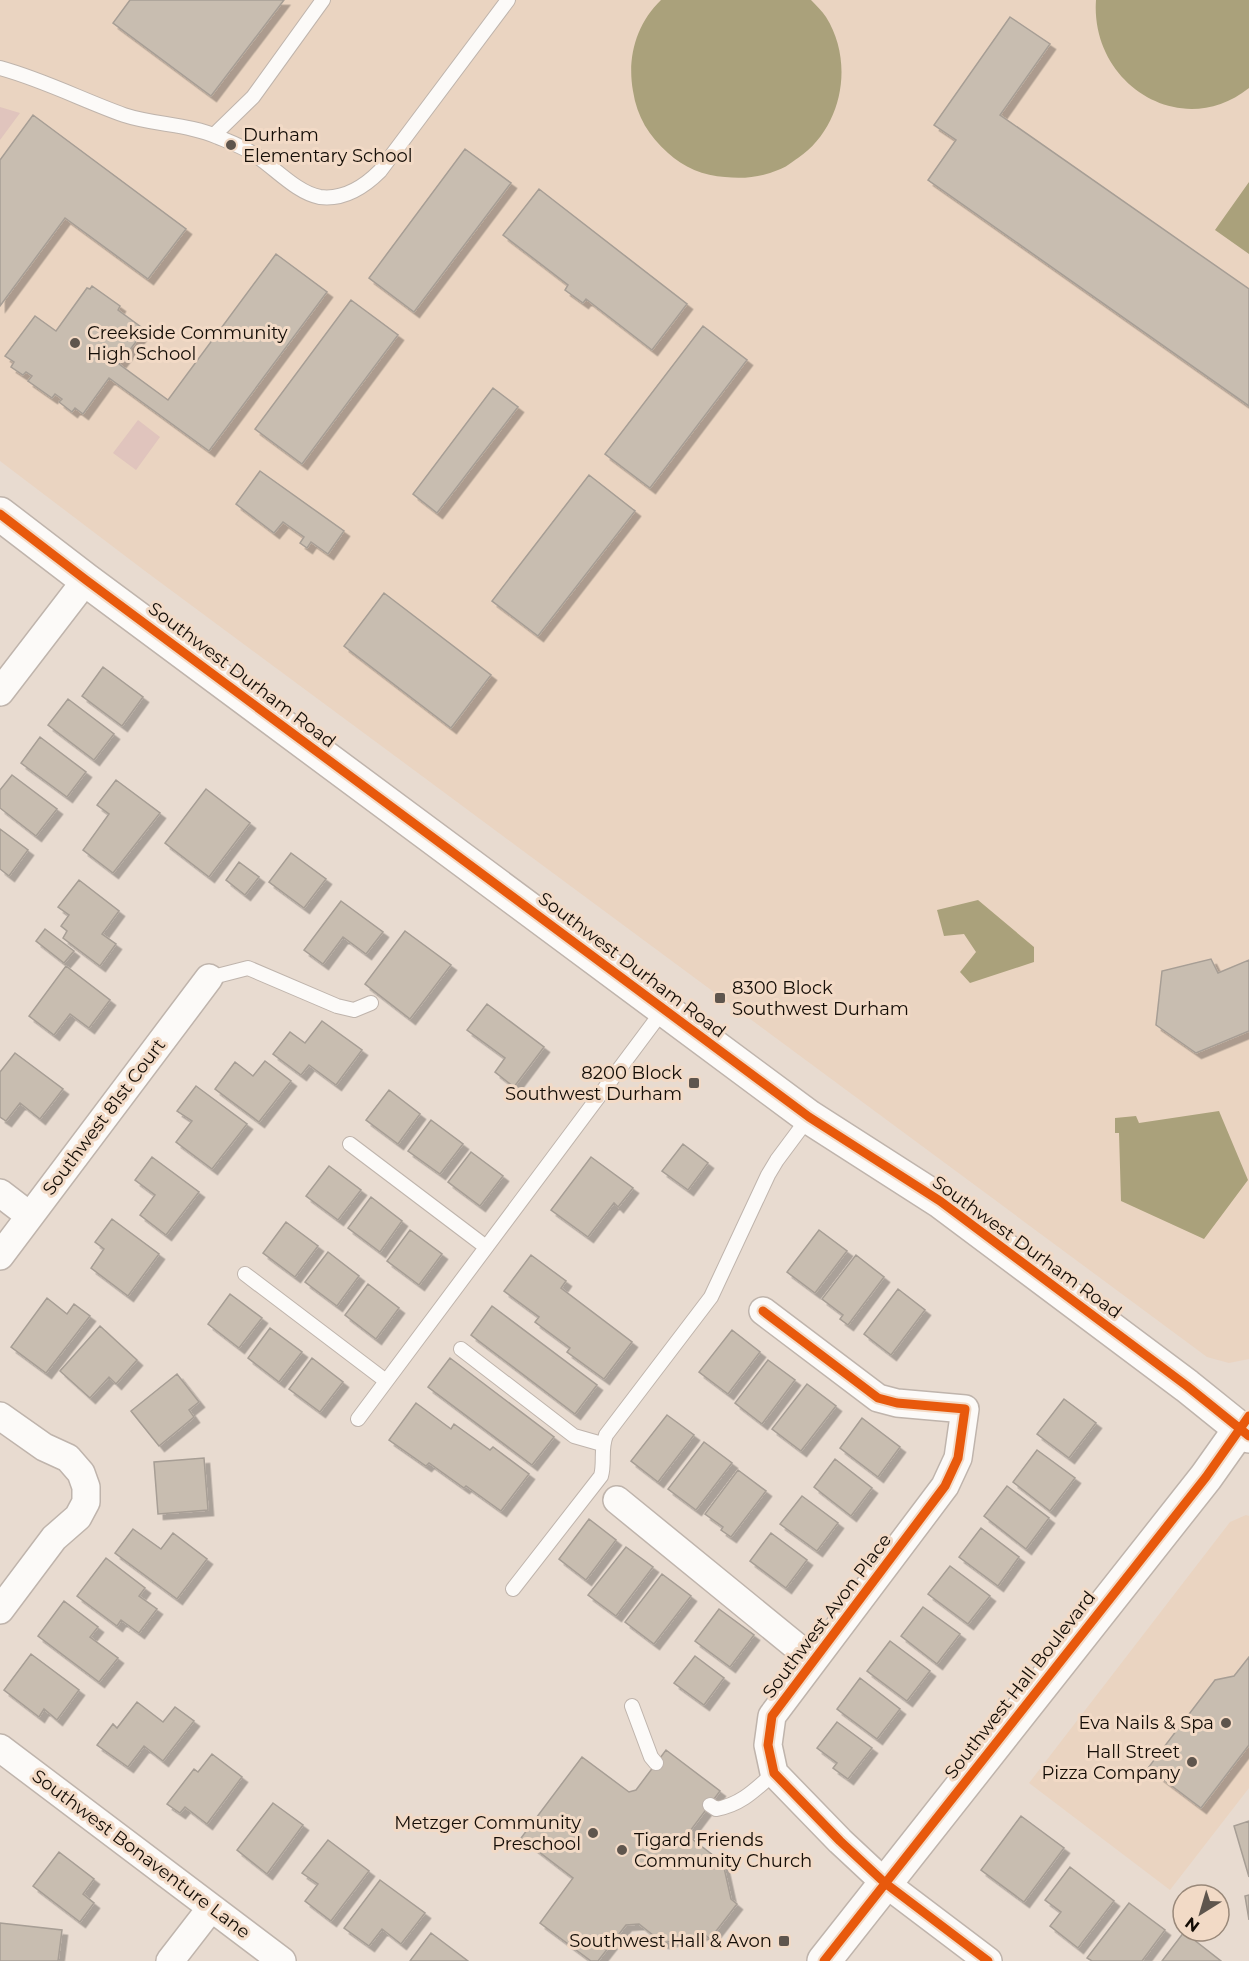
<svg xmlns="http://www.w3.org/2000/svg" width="1249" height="1961" font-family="Montserrat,sans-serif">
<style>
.built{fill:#ead4c1}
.green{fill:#e0c4bd}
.water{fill:#aaa17b}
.building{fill:#c8bdb0;stroke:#a79e95;stroke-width:1.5;filter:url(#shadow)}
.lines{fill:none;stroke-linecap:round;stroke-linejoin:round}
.service-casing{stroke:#bfb4ac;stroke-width:16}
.minor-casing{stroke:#bfb4ac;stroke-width:30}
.secondary-casing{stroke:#bfb4ac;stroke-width:36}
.primary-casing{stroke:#bfb4ac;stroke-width:36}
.service{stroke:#fcfaf8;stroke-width:14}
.minor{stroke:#fcfaf8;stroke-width:27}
.secondary{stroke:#fcfaf8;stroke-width:33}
.primary{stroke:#fcfaf8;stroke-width:33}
.cycleway-casing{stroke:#f2dac6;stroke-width:13}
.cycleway{stroke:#e8590c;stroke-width:9}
.poi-dot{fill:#5e554d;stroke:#f2dac6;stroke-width:2}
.labels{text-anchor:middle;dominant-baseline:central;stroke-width:6;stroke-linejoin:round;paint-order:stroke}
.poi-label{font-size:18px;fill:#140d06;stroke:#f2dac6;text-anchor:end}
.street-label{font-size:18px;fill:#140d06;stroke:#f2dac6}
</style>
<defs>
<filter id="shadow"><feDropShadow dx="5.5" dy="5.5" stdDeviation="0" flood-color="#0004"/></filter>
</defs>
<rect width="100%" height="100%" fill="#e8dbd0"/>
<path class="built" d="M0 0H1249V1359L1229 1363 1207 1357 145 571 0 461Z
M1246 1515 1249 1516V1788L1170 1890 1029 1783 1230 1522Z"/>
<path class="green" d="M0 107 20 113 0 140Z
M138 420 160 437 136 470 113 453Z"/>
<path class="water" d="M661 0H811C816 5 822 11 826 17 855 63 842 128 798 158 792 162 785 168 778 170 761 177 744 179 725 177 704 176 683 167 668 153 649 136 637 117 633 91 627 58 636 24 661 0Z
M1096 0H1249V88C1181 142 1090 84 1096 0Z
M1249 182V254L1215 230Z
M978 900 1034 947V962L970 983 960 972 976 952 964 934 944 936 937 910Z
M1219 1111 1248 1180 1204 1239 1121 1201 1119 1133H1115V1118L1136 1116 1139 1123Z"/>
<path class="building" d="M130 0H284L211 96 113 23Z
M1010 17 1050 44 1000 115 1249 289V406L928 180 956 140 934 125Z
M33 115 186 229 148 279 65 218 0 306V160Z
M465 149 511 183 414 312 369 278Z
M539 189 687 304 652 350 586 299 583 303 565 290 568 285 503 235Z
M276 254 327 292 209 451 109 378 83 414 75 408 72 412 59 402 62 399 55 394 52 398 28 381 32 376 26 372 23 375 11 367 14 362 5 356 35 316 56 331 87 288 90 289 92 286 120 306 118 310 145 330 119 364 168 400Z
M351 300 398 335 302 464 255 429Z
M703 326 747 360 650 488 605 454Z
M493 388 518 407 437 513 413 494Z
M260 471 344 531 328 554 311 542 307 548 300 543 304 537 283 522 274 533 236 504Z
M589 475 635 511 538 636 492 601Z
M384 593 491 675 451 728 344 646Z
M103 667 143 697 122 726 82 696Z
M68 699 114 734 94 760 48 725Z
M40 737 86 772 67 797 21 763Z
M12 775 57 809 36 836 0 808V790Z
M116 780 160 813 113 873 83 850 109 814 97 805Z
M206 789 250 823 209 877 165 843Z
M0 829 28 850 9 876 0 869Z
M291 853 326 879 304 908 269 882Z
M239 862 259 877 245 895 226 880Z
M79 880 119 911 102 934 116 944 100 966 63 938 67 931 61 926 69 915 58 907Z
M341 901 383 932 366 954 343 937 323 964 304 950Z
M45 929 74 951 64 963 36 941Z
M405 931 451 965 410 1019 365 984Z
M1211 959 1218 973 1249 960V1031L1196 1053 1156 1025 1162 971Z
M66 966 110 1000 89 1028 70 1014 54 1035 29 1016Z
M487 1004 544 1047 514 1087 495 1072 505 1058 467 1030Z
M322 1021 362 1050 336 1085 309 1065 301 1075 273 1054 290 1032 305 1043Z
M15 1053 63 1089 40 1119 20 1103 6 1121 0 1117V1072Z
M265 1061 291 1081 259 1122 215 1089 235 1062 253 1076Z
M196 1086 247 1124 212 1169 176 1142 192 1121 177 1111Z
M389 1090 420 1114 398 1144 366 1120Z
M431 1120 463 1144 440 1174 408 1151Z
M683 1144 708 1163 688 1190 662 1171Z
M471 1152 503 1176 480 1206 448 1182Z
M152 1157 199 1192 166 1235 140 1215 155 1195 135 1180Z
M591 1157 633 1188 618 1207 614 1203 588 1237 551 1210Z
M329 1166 361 1190 338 1220 306 1196Z
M371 1197 402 1221 380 1252 348 1228Z
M112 1219 159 1254 128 1296 91 1268 104 1249 95 1242Z
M286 1222 318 1246 295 1277 263 1253Z
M410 1230 442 1254 419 1285 387 1261Z
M819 1230 847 1251 815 1293 787 1272Z
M328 1252 359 1276 337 1306 305 1282Z
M531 1255 566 1281 561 1288 632 1342 604 1379 567 1352 570 1348 535 1322 539 1317 504 1291Z
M856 1255 884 1277 848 1325 840 1319 843 1315 822 1299Z
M368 1284 399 1308 376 1339 345 1315Z
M898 1289 925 1310 891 1355 864 1334Z
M230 1294 262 1318 239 1348 208 1324Z
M47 1298 67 1314 74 1304 90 1316 46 1373 11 1347Z
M492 1306 597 1385 575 1414 471 1335Z
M100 1326 137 1360 116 1384 109 1377 90 1398 60 1371Z
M270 1328 302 1352 279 1382 248 1358Z
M732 1330 760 1352 728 1394 699 1372Z
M312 1358 343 1382 320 1412 289 1389Z
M450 1358 554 1437 532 1465 428 1387Z
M768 1360 795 1380 762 1424 735 1403Z
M177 1374 199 1402 189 1410 194 1417 159 1446 131 1411Z
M807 1384 836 1406 801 1451 772 1429Z
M1064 1399 1096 1423 1069 1458 1037 1434Z
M416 1403 451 1429 454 1424 490 1450 493 1447 529 1474 501 1511 466 1486 464 1488 429 1463 426 1466 389 1440Z
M667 1415 694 1435 658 1482 631 1461Z
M862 1418 900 1447 878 1477 840 1448Z
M704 1442 732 1463 696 1510 668 1489Z
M1037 1450 1075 1478 1050 1511 1013 1482Z
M204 1458 208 1510 158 1514 154 1462Z
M835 1459 872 1488 851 1516 814 1487Z
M738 1470 766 1491 731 1537 721 1530 723 1527 705 1514Z
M1007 1486 1049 1518 1026 1549 984 1516Z
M802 1496 838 1523 817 1551 780 1524Z
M589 1519 616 1540 586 1580 559 1559Z
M981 1528 1019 1557 998 1586 959 1557Z
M133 1529 161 1549 173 1533 207 1559 177 1599 115 1553Z
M771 1533 807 1560 786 1588 750 1561Z
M626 1547 653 1567 616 1616 588 1595Z
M106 1558 145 1588 139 1596 157 1609 139 1633 121 1620 117 1626 77 1596Z
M950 1566 990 1596 968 1624 928 1594Z
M662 1574 691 1596 654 1644 625 1622Z
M64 1601 98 1627 90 1637 118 1658 99 1682 38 1636Z
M923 1607 960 1634 937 1664 901 1636Z
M719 1609 754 1635 730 1667 695 1641Z
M890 1641 930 1671 907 1701 867 1671Z
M31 1654 79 1690 57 1720 44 1709 39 1717 4 1690Z
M695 1656 724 1678 704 1705 674 1683Z
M1249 1657V1745L1201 1808 1148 1768 1215 1680 1234 1676Z
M860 1678 900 1709 877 1739 837 1709Z
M137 1702 163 1722 175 1707 194 1721 163 1761 144 1746 128 1767 97 1745 113 1724 117 1728Z
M837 1722 872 1748 848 1779 833 1768 837 1763 817 1748Z
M666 1750 720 1791 687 1835 723 1863 731 1899 737 1904 710 1939 704 1934 663 1943 639 1924 626 1925 598 1961H591L540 1923 573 1878 521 1838 582 1757 629 1792 636 1790Z
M212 1754 242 1777 207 1824 185 1807 180 1813 167 1804 194 1769 198 1772Z
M273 1803 303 1825 267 1874 237 1850Z
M1021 1816 1064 1848 1024 1902 981 1870Z
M1249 1821V1877L1234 1826Z
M328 1840 369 1871 331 1921 305 1901 318 1884 302 1873Z
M59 1852 94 1879 83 1894 94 1903 80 1922 33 1886Z
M1070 1867 1114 1901 1078 1948 1050 1926 1061 1912 1045 1900Z
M380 1880 425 1913 401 1944 382 1929 369 1946 344 1928Z
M1249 1895V1920L1245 1896Z
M1129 1903 1165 1930 1142 1961H1092L1087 1958Z
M0 1923 62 1930 58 1961H0Z
M1184 1932 1221 1961H1162Z
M431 1933 468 1961H410Z"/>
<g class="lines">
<defs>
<path id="service" d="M0 68C44 80 82 100 124 115 154 125 189 124 218 137 230 142 244 147 255 155 275 168 297 193 320 197 344 200 364 187 380 171L508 0
M214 135 253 97 323 0
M209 978 248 968 337 1006 354 1010 371 1003
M350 1144 486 1247
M245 1274 386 1381
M461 1349 574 1436 602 1444
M358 1419 664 1009
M513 1589 601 1476C605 1462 600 1450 606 1435L711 1297 768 1175 777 1160 809 1117
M632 1706 651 1757 656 1763
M710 1805 716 1809C741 1805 756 1789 774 1773"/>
<path id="minor" d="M0 692 86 580
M0 1193 30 1216
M0 1256 209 978
M763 1311 878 1398 897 1403 965 1409 958 1458 945 1486 772 1716 768 1745 774 1773 840 1841 885 1883 988 1961
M0 1416 44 1447 68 1458 81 1473 86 1487V1502L78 1517 54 1538 0 1610
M617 1500 813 1660
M0 1748 282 1961
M170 1961 211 1908"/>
<path id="secondary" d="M824 1961 1206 1477 1240 1429"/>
<path id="primary" d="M0 514 86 580 809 1117 940 1201 1187 1386 1249 1436"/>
</defs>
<use href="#service" class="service-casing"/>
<use href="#minor" class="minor-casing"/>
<use href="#secondary" class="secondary-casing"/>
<use href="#primary" class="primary-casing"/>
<use href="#service" class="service"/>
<use href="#minor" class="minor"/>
<use href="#secondary" class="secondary"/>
<use href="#primary" class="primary"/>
<defs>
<path id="cycleway" d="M0 514 86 580 809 1117 940 1201 1187 1386 1249 1436
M763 1311 878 1398 897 1403 965 1409 958 1458 945 1486 772 1716 768 1745 774 1773 840 1841 885 1883 988 1961
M824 1961 1206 1477 1249 1416"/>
</defs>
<use href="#cycleway" class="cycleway-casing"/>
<use href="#cycleway" class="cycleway"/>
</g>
<g class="poi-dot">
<circle cx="231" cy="145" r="6"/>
<circle cx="75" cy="343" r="6"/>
<rect x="714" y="992" width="12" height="12" rx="3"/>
<rect x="688" y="1077" width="12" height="12" rx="3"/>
<circle cx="1226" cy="1723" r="6"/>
<circle cx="1192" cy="1762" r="6"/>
<circle cx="593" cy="1833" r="6"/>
<circle cx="622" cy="1850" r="6"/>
<rect x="778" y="1935" width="12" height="12" rx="3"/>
</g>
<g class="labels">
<g class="poi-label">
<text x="243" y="135" text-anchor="start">Durham<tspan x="243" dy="21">Elementary School</tspan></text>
<text x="87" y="333" text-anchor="start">Creekside Community<tspan x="87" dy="21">High School</tspan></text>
<text x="732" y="988" text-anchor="start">8300 Block<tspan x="732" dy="21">Southwest Durham</tspan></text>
<text x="682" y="1073">8200 Block<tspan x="682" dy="21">Southwest Durham</tspan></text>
<text x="1214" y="1723">Eva Nails &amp; Spa</text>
<text x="1180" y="1752">Hall Street<tspan x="1180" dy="21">Pizza Company</tspan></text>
<text x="581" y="1823">Metzger Community<tspan x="581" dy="21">Preschool</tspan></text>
<text x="634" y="1840" text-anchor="start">Tigard Friends<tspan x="634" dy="21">Community Church</tspan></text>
<text x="772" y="1941">Southwest Hall &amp; Avon</text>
</g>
<g class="street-label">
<text transform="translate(242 675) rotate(37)">Southwest Durham Road</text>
<text transform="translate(632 965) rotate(37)">Southwest Durham Road</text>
<text transform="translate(104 1117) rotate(-53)">Southwest 81st Court</text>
<text transform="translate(1027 1247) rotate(36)">Southwest Durham Road</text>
<text transform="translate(827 1616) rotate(-53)">Southwest Avon Place</text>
<text transform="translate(1020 1685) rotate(-52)">Southwest Hall Boulevard</text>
<text transform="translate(141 1854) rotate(37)">Southwest Bonaventure Lane</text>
</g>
</g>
<g transform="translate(1201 1913) rotate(217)"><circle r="28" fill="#f2dac6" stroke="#998879" stroke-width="1.5"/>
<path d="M0-4.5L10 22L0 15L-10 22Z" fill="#5e554d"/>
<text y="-9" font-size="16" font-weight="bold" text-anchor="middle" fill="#140d06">N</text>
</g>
</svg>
